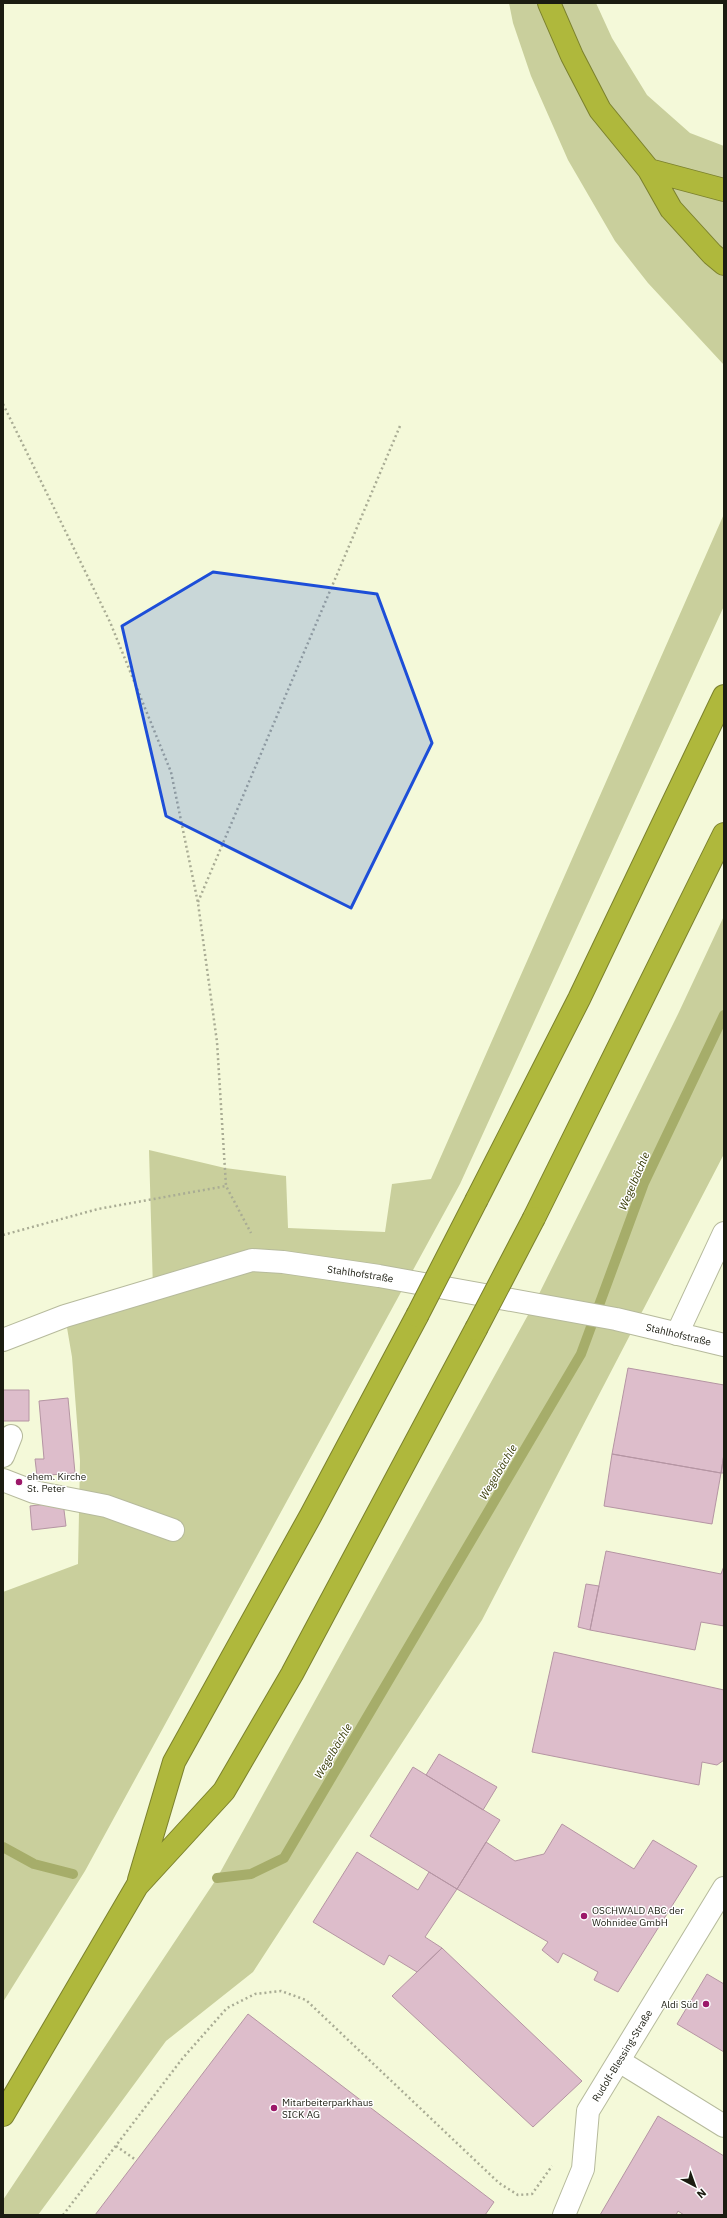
<svg xmlns="http://www.w3.org/2000/svg" width="727" height="2218" font-family="'IBM Plex Sans',sans-serif">
<style>
.green{fill:#c9cf9c}
.lines{fill:none;stroke-linecap:round;stroke-linejoin:round}
.stream{stroke:#a6ad6a;stroke-width:10}
.building{fill:#ddbdcb;stroke:#b595a3}
.minor-casing{stroke:#b6ba9c;stroke-width:24}
.highway-casing{stroke:#7b812d;stroke-width:24}
.path{stroke:#a9ac94;stroke-width:2.5;stroke-dasharray:2 3;stroke-linecap:butt}
.minor{stroke:#fff;stroke-width:22}
.highway{stroke:#afb83c;stroke-width:22}
.highway-bridge-casing{stroke:#7b812d;stroke-width:24;stroke-linecap:butt}
.highway-bridge{stroke:#afb83c;stroke-width:22}
.marked{fill:#1d4ed8;fill-opacity:0.2;stroke:#1d4ed8;stroke-width:3;stroke-linejoin:round}
.poi-dot{fill:#9c1769;stroke:#fff;stroke-width:1.5}
.labels{text-anchor:middle;dominant-baseline:central;stroke-width:3;stroke-linejoin:round;paint-order:stroke}
.street-label{font-size:10px;fill:#1b1c11;stroke:#fff}
.poi-label{font-size:10px;fill:#1b1c11;stroke:#fff;text-anchor:start}
.water-label{font-size:11px;font-style:italic;fill:#343801;stroke:#fff}
</style>
<rect width="100%" height="100%" fill="#f4f9d9"/>
<path class="green" d="M509 3H596L612 38 647 95 690 133 724 146V365L648 283 615 241 568 160 531 76 513 23Z
M724 514V606L460 1184 85 1871 3 2002V1592L78 1564 80 1461 72 1357 65 1316 153 1290 149 1150 225 1168 286 1176 288 1228 385 1232 392 1184 431 1179Z
M724 916V1154L482 1620 253 1972 166 2041 38 2215H3V2200L217 1878 533 1306 678 1014Z"/>
<g class="lines">
<path class="stream" d="M3 1847 34 1864 73 1874
M217 1878 251 1874 284 1858 581 1354 644 1183 724 1015"/>
</g>
<path class="building" d="M628 1368 724 1385V1454L721 1473 612 1454Z
M3 1390H29V1421H3Z
M68 1398 75 1473 37 1476 35 1459H44L39 1401Z
M612 1454 721 1473 712 1524 604 1506Z
M724 1454V1473H721Z
M63 1502 66 1526 32 1530 30 1506Z
M606 1551 721 1574 724 1566V1626L701 1622 695 1650 590 1630Z
M586 1584 599 1586 590 1630 578 1627Z
M554 1652 724 1690V1760L717 1765 702 1762 699 1785 532 1752Z
M439 1754 497 1787 483 1810 426 1775Z
M413 1767 500 1820 457 1889 370 1836Z
M562 1824 634 1869 653 1840 697 1866 618 1992 594 1980 598 1972 563 1953 558 1963 542 1950 548 1942 457 1889 486 1842 515 1861 544 1854Z
M357 1852 418 1890 429 1872 457 1889 425 1937 442 1948 417 1972 389 1955 384 1965 313 1922Z
M442 1948 582 2081 533 2127 392 1996Z
M707 1974 724 1984V2052L677 2024Z
M248 2014 494 2202 485 2215H95Z
M658 2116 724 2156V2215H684L678 2211 676 2215H600Z"/>
<g class="lines">
<defs>
<g id="minor">
<path d="M677 1334 724 1233"/>
<path id="s1" d="M3 1340 65 1316 252 1260 283 1262 379 1276 616 1319 724 1345"/>
<path d="M3 1456 11 1436"/>
<path d="M3 1480 34 1492 106 1506 173 1530"/>
<path d="M619 2061 724 2126"/>
<path id="s2" d="M564 2215 583 2169 588 2111 724 1888"/>
</g>
<path id="highway" d="M549 3 572 56 600 110 649 170 671 209 712 254 724 264
M649 170 724 190
M477 1199 579 999 724 696
M534 1218 724 834
M139 1880 174 1762 311 1515 417 1316
M3 2115 137 1886 224 1791 292 1674 476 1329"/>
</defs>
<use href="#minor" class="minor-casing"/>
<use href="#highway" class="highway-casing"/>
<path class="path" d="M3 404 110 622 171 772 198 903 217 1042 226 1186 251 1233
M198 902 400 426
M3 1235 98 1209 226 1186
M116 2146 136 2160
M63 2215 182 2059 227 2008 255 1994 281 1991 306 2000 499 2183 518 2195 532 2194 552 2166"/>
<use href="#minor" class="minor"/>
<use href="#highway" class="highway"/>
<defs>
<path id="highway-bridge" d="M417 1316 477 1199
M476 1329 534 1218"/>
</defs>
<use href="#highway-bridge" class="highway-bridge-casing"/>
<use href="#highway-bridge" class="highway-bridge"/>
</g>
<path class="marked" d="M213 572 377 594 432 743 351 908 166 816 122 626Z"/>
<g class="poi-dot">
<circle cx="19" cy="1482" r="4"/>
<circle cx="584" cy="1916" r="4"/>
<circle cx="706" cy="2004" r="4"/>
<circle cx="274" cy="2108" r="4"/>
</g>
<g class="labels">
<g class="street-label">
<text stroke="none"><textPath href="#s1" startOffset="371">Stahlhofstraße</textPath></text>
<text stroke="none"><textPath href="#s1" startOffset="695">Stahlhofstraße</textPath></text>
<text stroke="none"><textPath href="#s2" startOffset="173">Rudolf-Blessing-Straße</textPath></text>
</g>
<g class="poi-label">
<text x="27" y="1476">ehem. Kirche<tspan x="27" dy="12">St. Peter</tspan></text>
<text x="592" y="1910">OSCHWALD ABC der<tspan x="592" dy="12">Wohnidee GmbH</tspan></text>
<text x="698" y="2004" text-anchor="end">Aldi Süd</text>
<text x="282" y="2102">Mitarbeiterparkhaus<tspan x="282" dy="12">SICK AG</tspan></text>
</g>
<g class="water-label">
<text transform="translate(634 1181) rotate(-67)">Wegelbächle</text>
<text transform="translate(498 1472) rotate(-59)">Wegelbächle</text>
<text transform="translate(333 1751) rotate(-59)">Wegelbächle</text>
</g>
</g>
<rect width="727" height="2218" fill="none" stroke="#1b1c11" stroke-width="8"/>
<g transform="translate(695 2186) rotate(139)" stroke="#ffffff" stroke-width="3" paint-order="stroke">
<path d="M0-3L7 15L0 10L-7 15Z" fill="#1b1c11"/>
<text y="-6" font-size="11" font-weight="bold" text-anchor="middle" fill="#1b1c11">N</text>
</g>
</svg>
